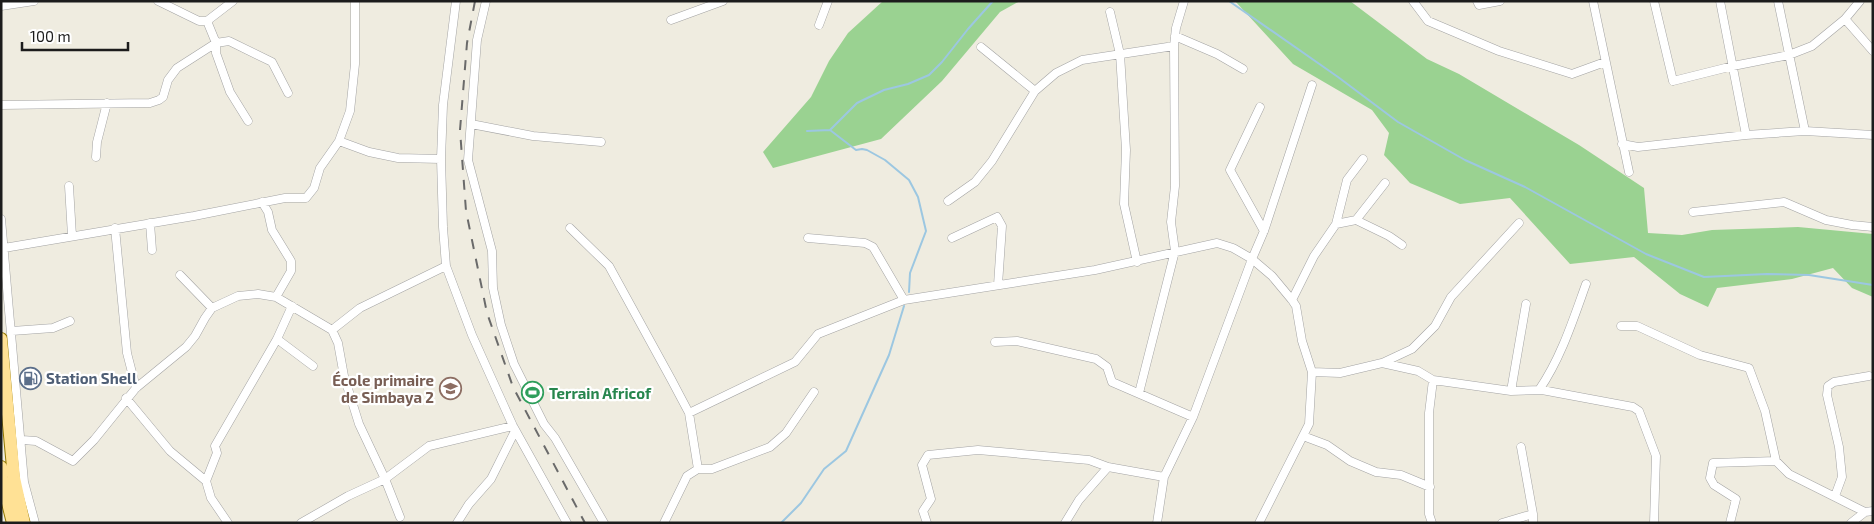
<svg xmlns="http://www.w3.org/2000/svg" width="1874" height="524" font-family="'Exo 2',sans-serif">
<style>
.forest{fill:#9ad291}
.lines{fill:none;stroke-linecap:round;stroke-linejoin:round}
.stream{stroke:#9cc7e1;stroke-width:2}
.street-casing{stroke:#a3a3a3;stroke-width:9}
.primary-casing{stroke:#947900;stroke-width:14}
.street{stroke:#fff;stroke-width:8}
.primary{stroke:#ffe195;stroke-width:12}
.rail{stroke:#6a6a6a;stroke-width:2;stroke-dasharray:10 10;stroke-linecap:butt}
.labels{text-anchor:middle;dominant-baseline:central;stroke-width:4.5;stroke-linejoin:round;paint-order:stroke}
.service-label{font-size:15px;font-weight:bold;fill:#4e5e75;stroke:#fff;text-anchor:start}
.education-label{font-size:15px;font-weight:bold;fill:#785e54;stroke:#fff;text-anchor:end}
.leisure-label{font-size:15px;font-weight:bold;fill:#27864d;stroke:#fff;text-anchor:start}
</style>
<rect width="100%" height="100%" fill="#efece0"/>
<path class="forest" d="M883 1H1020L1000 12 942 81 881 139 773 168 763 152 811 97 829 61 848 33Z
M1235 1H1350L1427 59 1459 74 1579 145 1644 188 1648 233 1682 235 1712 230 1798 227 1873 234V297L1852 288 1833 268 1792 279 1717 288 1708 307 1680 294 1634 257 1570 264 1510 198 1460 204 1410 183 1384 155 1389 133 1372 110 1293 64Z"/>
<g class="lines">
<path class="stream" d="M1229 1 1338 77 1398 122 1465 160 1525 187 1646 254 1704 277 1767 274 1809 275 1873 285
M830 130 856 150 862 149 867 150 885 160 909 180 918 197 926 231 910 273 909 292
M807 131 830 130 857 103 884 90 908 84 929 75 942 62 968 29 993 1
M781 523 801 503 824 469 846 451 889 355 904 306"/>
<defs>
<path id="street" d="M158 1 199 21H207L233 1
M456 1 443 105 441 159 443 227 446 266 472 335 513 426 567 523
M486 1 477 40 468 160 492 251 493 288 501 325 514 364 544 424 555 438 604 523
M1413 1 1428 21 1499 51 1572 74 1605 62
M1477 1 1479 5 1500 1
M1593 1 1629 172
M1654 1 1673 81 1733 66 1789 55 1812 46 1845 19 1860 1
M1720 1 1746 135
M1778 1 1805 131
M1 6 34 1
M1110 12 1120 54 1126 150 1124 204 1137 262
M1845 19 1873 51
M671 20 723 1
M207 21 216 43V53L230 92 248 121
M819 25 828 1
M1175 36 1217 54 1243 69
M981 47 1035 91
M1 105 150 103 159 100 163 97 168 80 177 68 216 43 229 41 272 62 288 93
M1260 107 1230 170 1264 231
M471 124 533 136 601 142
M339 141 350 111 355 64V1
M1622 144 1638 147 1746 135 1805 131 1873 135
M96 157 97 142 107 103
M69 186 72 236
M948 201 975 182 992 161 1035 91 1056 73 1082 60 1174 46
M262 202 268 212 272 230 291 261V271L276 297
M1693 212 1784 202 1826 220 1852 225 1873 227
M1 219 24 482 35 523
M1356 220 1389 236 1402 245
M150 223 152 250
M1336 224 1347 180 1363 159
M115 228 127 353 136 388
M570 228 609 266 671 379 689 413 698 469 687 476 664 523
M808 238 865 243 873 247 904 300
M952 238 997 217 1002 226 998 285
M4 248 194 216 285 198H306L314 188 320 168 339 141 369 152 398 158 441 159
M180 275 212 308
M1292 300 1314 256 1336 224 1356 220 1385 183
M1621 326H1637L1700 355 1749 368 1765 411 1776 461 1789 474 1865 512
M332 330 360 308 446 266
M12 331 53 328 70 321
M277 339 313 366
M995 342 1017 341 1096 359 1107 367 1112 382 1193 417
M1382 363 1418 371 1433 380 1511 391 1542 390 1633 407 1639 411 1656 456 1654 523
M1312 372 1340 373 1382 363 1412 349 1435 326 1451 297 1519 223
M1539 390C1561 358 1573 320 1586 284
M1511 391 1526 304
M1139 393 1175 251 1171 222 1175 186 1174 46 1176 28 1184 1
M126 398 170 451 206 481 211 498 228 523
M689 413 795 362 818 334 904 300 1095 270 1217 243 1233 248 1252 259 1272 276 1292 300 1296 306 1302 341 1312 372 1309 424 1259 523
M1303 436 1327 445 1350 461 1376 472 1401 475 1430 487
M22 440 36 441 73 461 94 440 136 388 186 347 195 336 205 318 212 308 238 296 258 294 276 297 332 330 338 343 344 376 359 424 385 479 400 517
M1521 447 1533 514V523
M698 469H712L770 447 786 433 814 392
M206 481 217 453 215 446 277 339 292 306
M1835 496 1842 477 1839 447 1827 395 1828 386 1834 382 1869 376
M301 523 348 496 385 479 429 446 513 426
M457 523 469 504 491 479 515 431
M927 523 923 511 931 499 922 465 928 455 978 450 1089 460 1108 467 1164 477
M1065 523 1079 500 1108 467
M1157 523 1164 477 1193 417 1252 259 1264 231 1312 85
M1432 523 1429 514V413L1433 380
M1502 523 1533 514
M1730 523 1736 499 1714 485 1710 478 1713 463 1776 461
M1851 523 1865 512 1873 511"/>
<path id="primary" d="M1 339 14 478 24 523
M1 467 2 479 13 523"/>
</defs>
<use href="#street" class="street-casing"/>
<use href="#primary" class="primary-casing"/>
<use href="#street" class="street"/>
<use href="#primary" class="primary"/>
<path class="rail" d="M475 1 467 43 460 130 466 211 487 313 513 387 585 523"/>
</g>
<defs>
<symbol id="fuel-ring" viewBox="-11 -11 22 22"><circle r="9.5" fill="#fff" stroke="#5c6f8a" stroke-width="1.5"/><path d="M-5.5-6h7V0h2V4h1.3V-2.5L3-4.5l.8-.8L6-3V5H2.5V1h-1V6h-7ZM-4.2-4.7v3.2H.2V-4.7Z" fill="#5c6f8a"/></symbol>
<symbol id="school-ring" viewBox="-11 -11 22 22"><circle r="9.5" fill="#fff" stroke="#8d6e63" stroke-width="1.5"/><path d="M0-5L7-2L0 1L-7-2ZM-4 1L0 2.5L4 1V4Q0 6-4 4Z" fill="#8d6e63"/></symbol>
<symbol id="stadium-ring" viewBox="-11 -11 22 22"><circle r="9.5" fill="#fff" stroke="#2e9e5b" stroke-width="1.5"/><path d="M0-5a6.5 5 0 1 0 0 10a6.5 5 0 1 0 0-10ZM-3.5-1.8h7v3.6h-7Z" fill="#2e9e5b"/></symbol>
</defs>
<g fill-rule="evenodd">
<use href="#fuel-ring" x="18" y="366" width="25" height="25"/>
<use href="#school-ring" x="438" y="376" width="25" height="25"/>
<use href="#stadium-ring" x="520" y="380" width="25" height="25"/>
</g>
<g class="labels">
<g class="service-label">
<text x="46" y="378">Station Shell</text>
</g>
<g class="education-label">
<text x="434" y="380">École primaire<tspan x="434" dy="17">de Simbaya 2</tspan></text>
</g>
<g class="leisure-label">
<text x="549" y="393">Terrain Africof</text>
</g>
</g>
<rect width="1874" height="524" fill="none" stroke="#1c1c1c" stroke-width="5"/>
<path d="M22 42v8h106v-8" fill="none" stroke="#1c1c1c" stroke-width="2.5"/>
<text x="30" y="42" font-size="15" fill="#1c1c1c" stroke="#ffffff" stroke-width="4" paint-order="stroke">100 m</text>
</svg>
